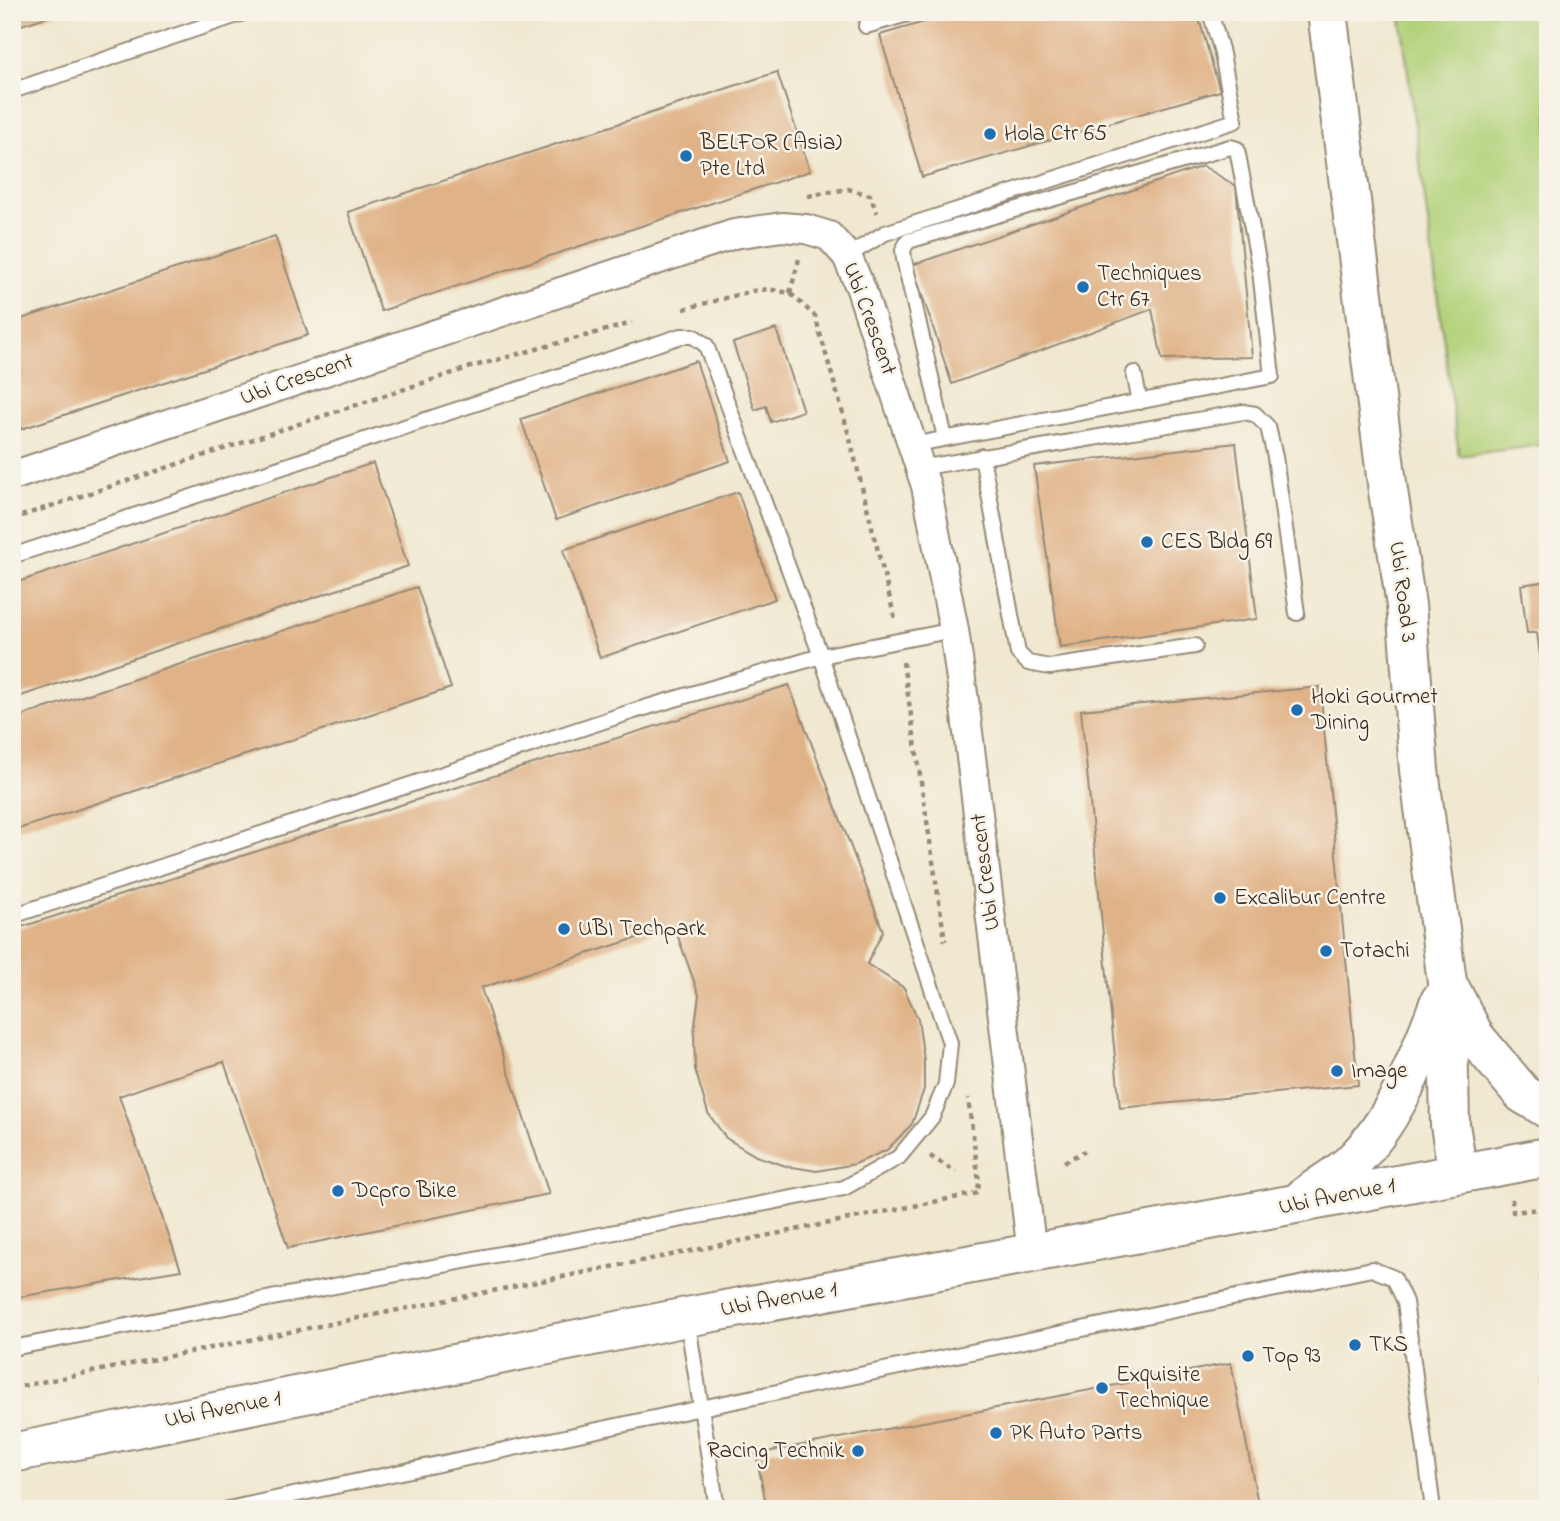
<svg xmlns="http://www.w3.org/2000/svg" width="1560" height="1521" font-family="'Indie Flower',sans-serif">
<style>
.green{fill:#b2d27a;stroke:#767e4c;stroke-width:2}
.building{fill:#e0b287}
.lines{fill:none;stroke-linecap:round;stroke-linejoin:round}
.lane-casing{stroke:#968977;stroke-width:18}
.street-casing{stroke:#968977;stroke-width:32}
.secondary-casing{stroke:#968977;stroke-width:42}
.path{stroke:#968977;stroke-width:4.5;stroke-dasharray:5 5;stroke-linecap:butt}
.lane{stroke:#fff;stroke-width:14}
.street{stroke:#fff;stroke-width:28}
.secondary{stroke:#fff;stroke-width:38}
.poi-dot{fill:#1f6fb2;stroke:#f7f3e8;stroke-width:2.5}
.labels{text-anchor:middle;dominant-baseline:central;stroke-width:5;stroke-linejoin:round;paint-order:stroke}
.poi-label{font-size:23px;fill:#3b2a1e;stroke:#f7f3e8;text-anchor:start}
.street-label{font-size:23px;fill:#3b2a1e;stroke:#f7f3e8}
</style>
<rect width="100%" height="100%" fill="#f7f3e8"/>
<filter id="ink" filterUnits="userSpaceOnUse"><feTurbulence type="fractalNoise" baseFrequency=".0143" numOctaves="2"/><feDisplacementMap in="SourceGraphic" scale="14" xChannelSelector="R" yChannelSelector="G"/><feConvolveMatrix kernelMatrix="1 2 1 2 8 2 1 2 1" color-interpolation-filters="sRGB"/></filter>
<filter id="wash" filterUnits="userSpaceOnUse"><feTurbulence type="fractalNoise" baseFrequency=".00686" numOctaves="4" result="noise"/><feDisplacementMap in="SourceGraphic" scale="28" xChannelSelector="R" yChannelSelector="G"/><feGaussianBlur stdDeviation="1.57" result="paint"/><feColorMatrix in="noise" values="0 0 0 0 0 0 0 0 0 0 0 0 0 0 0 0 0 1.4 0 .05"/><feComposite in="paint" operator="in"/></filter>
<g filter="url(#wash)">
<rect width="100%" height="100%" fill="#f0e8d0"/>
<path class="green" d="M1400 12H1548V444L1459 456Z"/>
<g id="blocks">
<path class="building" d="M12 12H59V13L12 28Z
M958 12H1197L1220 91 922 177 880 35Z
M777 72 810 171 381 311 348 212Z
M1203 166 1236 186 1252 357 1162 359 1152 309 952 384 912 265Z
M275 236 308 335 12 432V322Z
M776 329 803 411 771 422 766 406 755 410 733 343Z
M696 361 730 461 556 520 521 419Z
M1236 443 1257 619 1060 647 1034 466Z
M373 463 408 566 12 699V584Z
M738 492 775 599 600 658 563 550Z
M1548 581V696H1546L1537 633H1527L1521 585Z
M417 587 451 688 12 831V719Z
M789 685 883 931 867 964 904 988 918 1019 924 1060V1089L912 1124 887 1150 855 1164 817 1171 786 1166 756 1156 726 1138 708 1113 695 1069 694 1032 699 995 674 926 481 988 549 1194 288 1248 224 1062 167 1079 119 1096 181 1270 12 1298V930L416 800Z
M1320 687 1358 1085 1120 1108 1081 710Z
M1548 1275V1315H1546L1540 1276Z
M1231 1363 1259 1509H767L756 1454Z
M1548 1379V1419H1546L1541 1380Z"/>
</g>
</g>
<g filter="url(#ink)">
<use href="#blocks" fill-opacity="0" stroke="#968977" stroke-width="2"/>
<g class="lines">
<defs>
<path id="lane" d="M866 26 914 12
M12 91 246 12
M847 256 885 233 1235 121 1221 49 1210 12
M1134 373 1140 402
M912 445 1272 376 1260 271 1237 149 1230 147 908 241 903 250 904 259 945 438
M982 456 1018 653 1028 663 1050 667 1195 646
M920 468 1243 412 1255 414 1268 427 1275 457 1297 613
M12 556 681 336H693L706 345 821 656 950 1043 946 1084 932 1117 899 1157 844 1188 12 1348
M12 916 634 711 821 656 954 630
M687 1318 717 1509
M228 1509 701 1408 1372 1269 1394 1278 1405 1302 1433 1509"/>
<path id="street" d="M12 476 734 234 782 227 806 229 829 236 847 256 861 289 926 486 954 630 965 708 1032 1253"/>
<path id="secondary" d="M1327 12 1388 491 1406 605 1419 770 1447 982 1450 1125 1458 1174
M1451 990 1475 1037 1523 1094 1548 1109
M1302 1199C1317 1187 1335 1177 1350 1164 1396 1121 1418 1058 1440 1001
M12 1453 687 1317 1548 1157"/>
</defs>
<use href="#lane" class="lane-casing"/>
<use href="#street" class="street-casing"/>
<use href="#secondary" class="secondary-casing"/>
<path class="path" d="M808 196 848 189 870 195 877 213
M790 293 799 259
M684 309 752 291 768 289 790 293 815 316 849 435 895 619
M12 519 471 367 632 323
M903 662 945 941
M930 1156 956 1172
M1064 1162 1085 1151
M1512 1199 1513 1212 1548 1208
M12 1388 978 1193 979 1182 968 1098"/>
<use href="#lane" class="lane"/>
<use href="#street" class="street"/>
<use href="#secondary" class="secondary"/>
</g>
</g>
<g class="poi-dot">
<circle cx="990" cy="134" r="7"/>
<circle cx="686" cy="156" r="7"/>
<circle cx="1083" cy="287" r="7"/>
<circle cx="1147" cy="542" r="7"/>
<circle cx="1297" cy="710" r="7"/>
<circle cx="1220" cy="898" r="7"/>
<circle cx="564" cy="929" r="7"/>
<circle cx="1326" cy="951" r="7"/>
<circle cx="1337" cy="1071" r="7"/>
<circle cx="338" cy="1191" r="7"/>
<circle cx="1355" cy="1345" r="7"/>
<circle cx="1248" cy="1356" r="7"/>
<circle cx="1102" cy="1388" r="7"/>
<circle cx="996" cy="1433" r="7"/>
<circle cx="858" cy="1451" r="7"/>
</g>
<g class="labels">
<g class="poi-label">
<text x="1004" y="134">Hola Ctr 65</text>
<text x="700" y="143">BELFOR (Asia)<tspan x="700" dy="26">Pte Ltd</tspan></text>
<text x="1097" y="274">Techniques<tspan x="1097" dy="26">Ctr 67</tspan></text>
<text x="1161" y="542">CES Bldg 69</text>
<text x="1311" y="697">Hoki Gourmet<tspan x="1311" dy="26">Dining</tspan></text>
<text x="1234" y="898">Excalibur Centre</text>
<text x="578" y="929">UBI Techpark</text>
<text x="1340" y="951">Totachi</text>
<text x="1351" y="1071">Image</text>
<text x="352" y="1191">Dcpro Bike</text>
<text x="1369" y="1345">TKS</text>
<text x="1262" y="1356">Top 93</text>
<text x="1116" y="1375">Exquisite<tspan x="1116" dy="26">Technique</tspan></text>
<text x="1010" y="1433">PK Auto Parts</text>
<text x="844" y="1451" text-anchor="end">Racing Technik</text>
</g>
<g class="street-label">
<text transform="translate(869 319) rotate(70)">Ubi Crescent</text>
<text transform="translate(297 380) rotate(-19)">Ubi Crescent</text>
<text transform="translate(1402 592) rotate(83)">Ubi Road 3</text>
<text transform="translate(986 872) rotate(-97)">Ubi Crescent</text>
<text transform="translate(1337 1197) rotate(-11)">Ubi Avenue 1</text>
<text transform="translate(779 1300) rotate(-10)">Ubi Avenue 1</text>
<text transform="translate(223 1410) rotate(-11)">Ubi Avenue 1</text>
</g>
</g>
<rect width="1560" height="1521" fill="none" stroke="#f7f3e8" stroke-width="42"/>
</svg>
